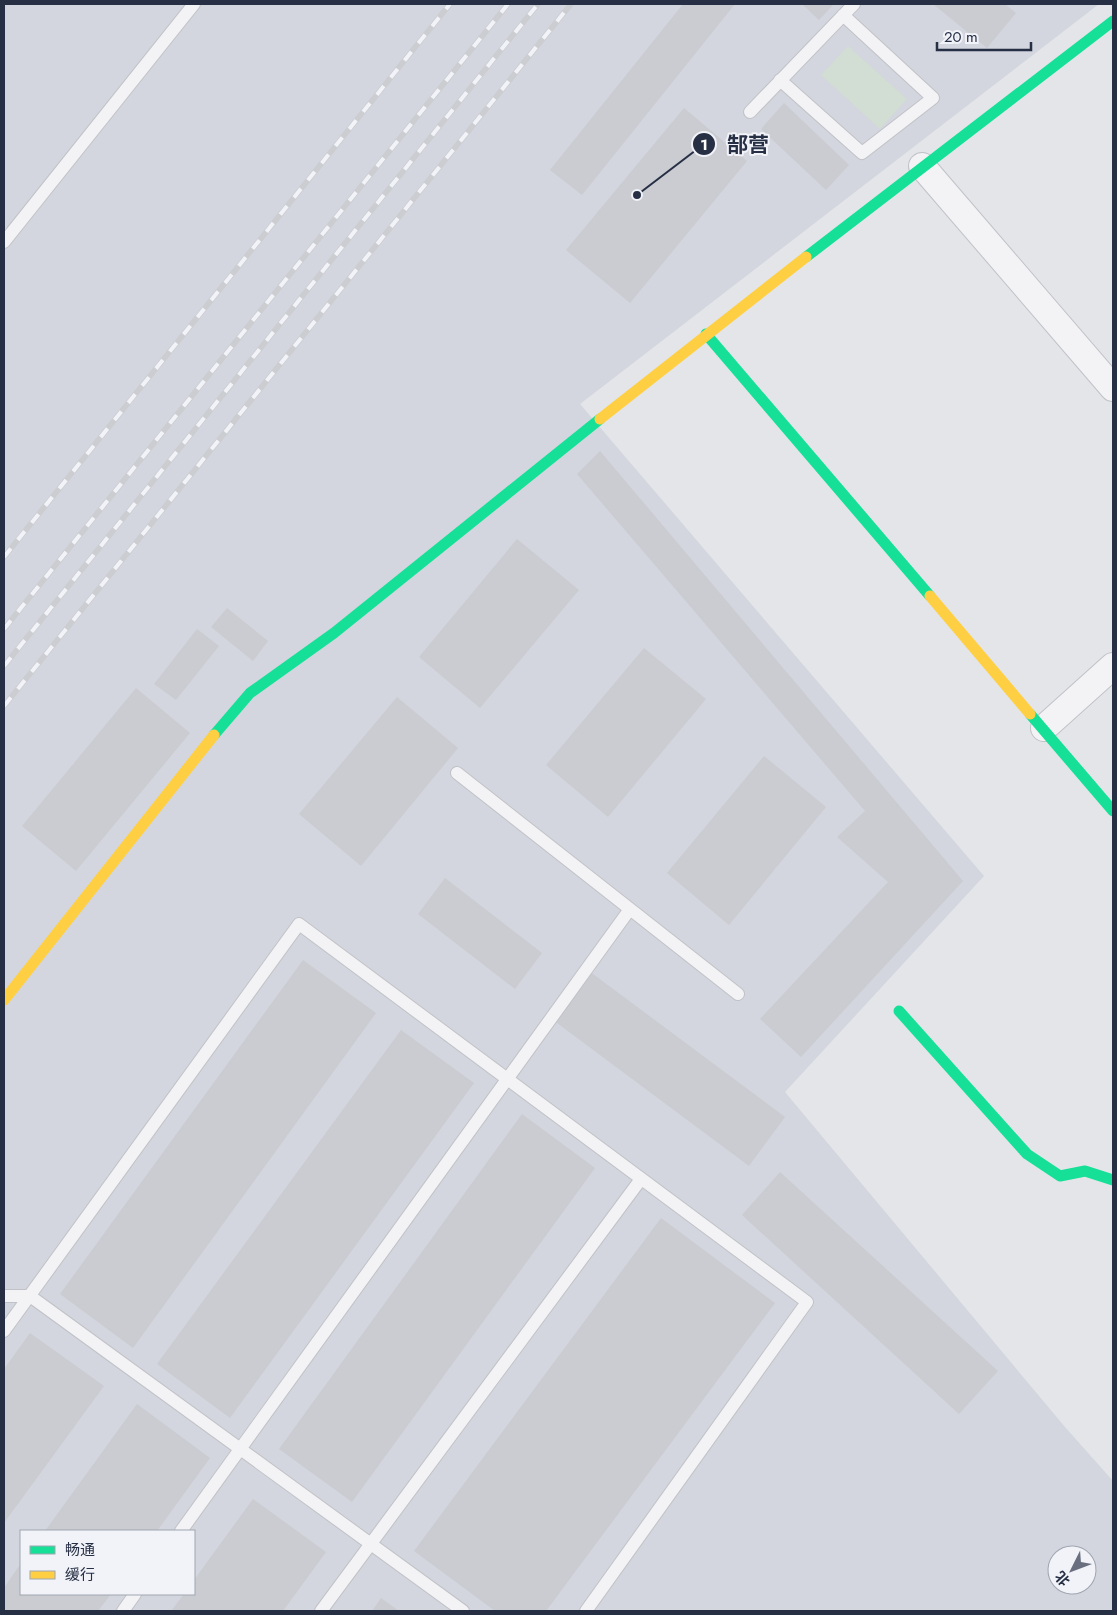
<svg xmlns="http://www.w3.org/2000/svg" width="1117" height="1615" font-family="Jost,'Noto Sans SC',sans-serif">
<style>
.built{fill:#d3d6de;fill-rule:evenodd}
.green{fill:#d2ddd3}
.building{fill:#caccd1}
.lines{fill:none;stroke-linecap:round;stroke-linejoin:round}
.lane-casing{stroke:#c0c2c7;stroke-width:14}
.street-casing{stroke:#c0c2c7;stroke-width:28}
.lane{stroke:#f3f3f5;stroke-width:12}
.street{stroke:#f3f3f5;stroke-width:26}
.fast{stroke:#16e098;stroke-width:11}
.slow{stroke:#ffcf43;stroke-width:11}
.rail-casing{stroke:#cbcdd1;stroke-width:5.5}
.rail{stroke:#f1f3f8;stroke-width:4;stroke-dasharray:11;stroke-linecap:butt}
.leader{fill:none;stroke:#272f45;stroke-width:2}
.callout-dot{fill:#272f45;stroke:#f1f3f8;stroke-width:2}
.mark-label{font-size:15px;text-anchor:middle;font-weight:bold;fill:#fff}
.callout-label{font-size:21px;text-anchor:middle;font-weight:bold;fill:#272f45;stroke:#f1f3f8;stroke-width:4;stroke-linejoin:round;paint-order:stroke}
</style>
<rect width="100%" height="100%" fill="#e3e5e9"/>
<path class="built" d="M4 4H1099L580 404 984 876 785 1092 1065 1427 1113 1481V1611H4ZM21 1531H194V1594H21ZM1057 1555H1087V1585H1057Z"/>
<path class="green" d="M848 46 907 99 880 129 821 75Z"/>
<path class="building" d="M683 4H735L582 195 550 170Z
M802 4H834L819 20Z
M933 4H1005L1016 13 987 48Z
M784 103 849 165 826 190 761 129Z
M684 108 747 161 630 303 566 250Z
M600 451 963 881 801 1057 760 1019 888 882 837 837 865 811 577 474Z
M517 539 579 590 480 708 419 657Z
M227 608 268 641 253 661 211 627Z
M197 629 219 646 176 700 154 684Z
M644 648 706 699 608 817 546 765Z
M136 688 190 733 76 871 22 826Z
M397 697 458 748 361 866 299 814Z
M764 756 826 807 729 925 667 873Z
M445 878 542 953 515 989 418 914Z
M303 960 376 1013 133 1348 60 1294Z
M589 971 785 1117 749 1166 553 1020Z
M401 1030 474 1083 230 1418 157 1364Z
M522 1114 595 1168 352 1502 279 1449Z
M780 1172 998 1371 959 1414 742 1215Z
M661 1218 775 1303 546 1611H495L414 1551Z
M30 1333 104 1386 4 1523V1369Z
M137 1404 210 1458 157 1531H45Z
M253 1499 326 1552 283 1611H171L184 1594H194V1580Z
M21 1563V1594H111L98 1611H4V1588Z
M381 1598 399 1611H372Z"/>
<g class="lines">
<defs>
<path id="lane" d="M780 80 862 153 933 98 843 15
M750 112 854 4
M4 242 194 4
M630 909 738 994
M4 1296H30L463 1611
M4 1331 299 924 807 1302 586 1611
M181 1531 630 909 457 773
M123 1611 135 1594
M321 1611 641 1179"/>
<path id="street" d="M922 166 1113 388
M1044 728 1113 666"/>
</defs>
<use href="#lane" class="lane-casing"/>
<use href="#street" class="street-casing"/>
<use href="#lane" class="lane"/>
<use href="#street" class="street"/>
<path class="fast" d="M806 257 1113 21
M706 334 930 596
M1030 714 1113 811
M214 735 250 693 334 633 600 419
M899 1011 1027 1154 1060 1176 1085 1171 1113 1180"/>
<path class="slow" d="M600 419 806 257
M930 596 1030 714
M4 1000 214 735"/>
<defs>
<path id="rail" d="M4 557 450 4
M4 629 508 4
M4 666 538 4
M4 706 571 4"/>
</defs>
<use href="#rail" class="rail-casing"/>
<use href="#rail" class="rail"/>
</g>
<path class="leader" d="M637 195L704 144"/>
<g class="callout-dot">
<circle cx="637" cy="195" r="5"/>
<circle cx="704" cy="144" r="12"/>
</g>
<g class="mark-label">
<text x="704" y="150">1</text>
</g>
<g class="callout-label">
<text x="748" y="152">郜营</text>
</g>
<rect width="1117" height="1615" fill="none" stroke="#272f45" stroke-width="10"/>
<rect x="20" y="1530" width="175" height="65" fill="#f1f3f8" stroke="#a0a5b0"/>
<rect x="30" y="1546" width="25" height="8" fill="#16e098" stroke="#a0a5b0"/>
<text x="65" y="1555" font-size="15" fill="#272f45">畅通</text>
<rect x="30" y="1571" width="25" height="8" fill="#ffcf43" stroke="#a0a5b0"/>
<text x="65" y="1580" font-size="15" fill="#272f45">缓行</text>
<g transform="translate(1072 1570) rotate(228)"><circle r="24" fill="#f1f3f8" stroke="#a0a5b0"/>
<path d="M0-4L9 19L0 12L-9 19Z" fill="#696f7e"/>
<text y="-8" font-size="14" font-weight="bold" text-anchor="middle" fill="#272f45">北</text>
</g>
<path d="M937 42v8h94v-8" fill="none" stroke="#272f45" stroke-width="2.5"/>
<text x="944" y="42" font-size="15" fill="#272f45" stroke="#f1f3f8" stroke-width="4" paint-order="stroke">20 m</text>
</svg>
